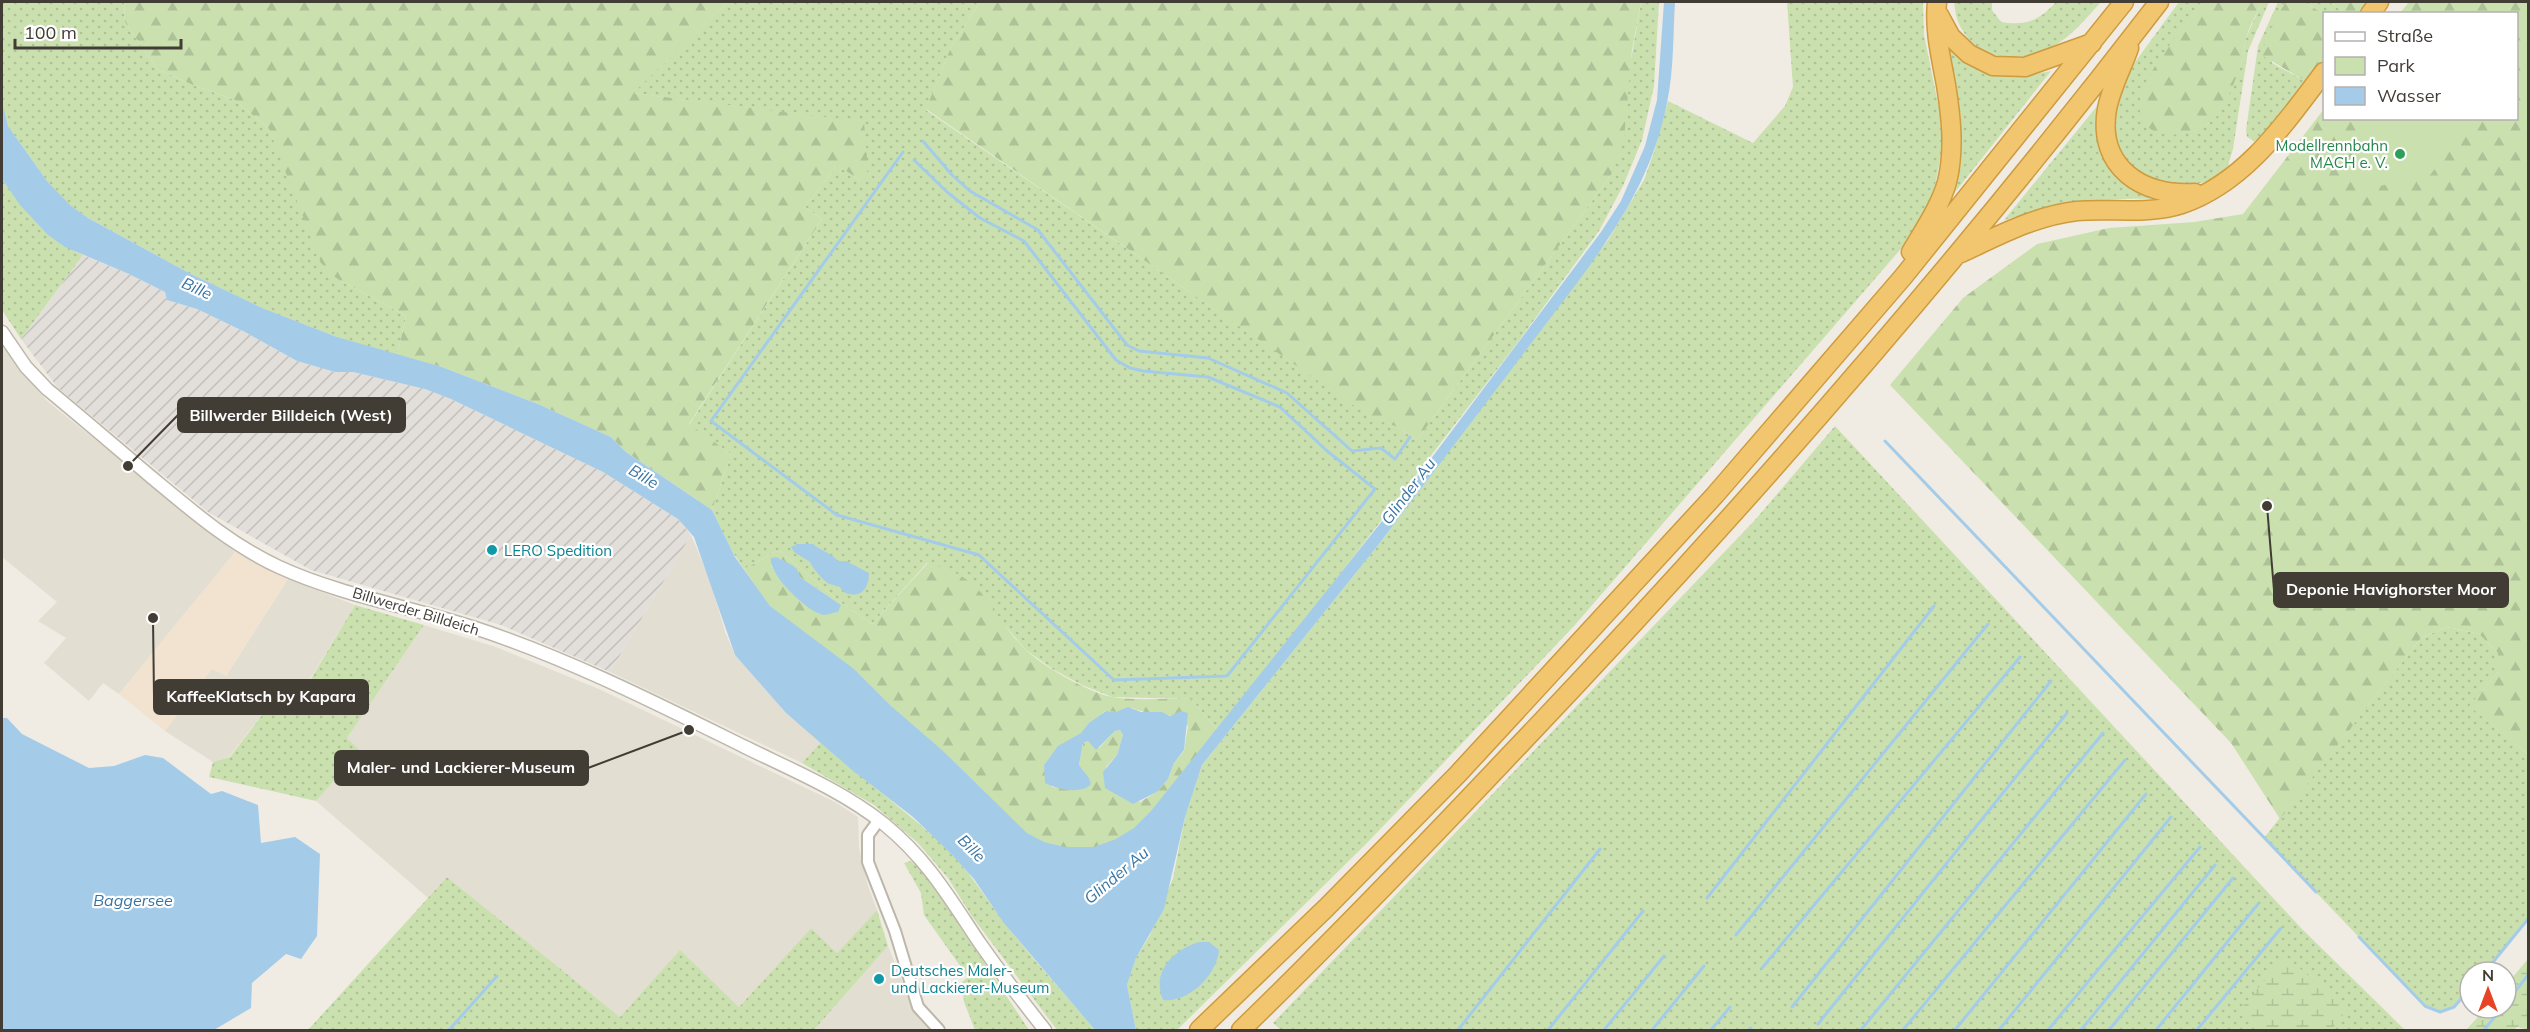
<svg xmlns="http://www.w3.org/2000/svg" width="2530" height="1032" font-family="Mulish,sans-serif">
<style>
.residential{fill:#e3ded2}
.commercial{fill:#f1e3d0}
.industrial{fill:url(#industrial-furrows)}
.green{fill:url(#green-dots)}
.forest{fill:url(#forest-firs);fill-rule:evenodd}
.wetland{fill:url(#wetland-marsh)}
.pitch{fill:#cae1af}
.water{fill:#a4cce9}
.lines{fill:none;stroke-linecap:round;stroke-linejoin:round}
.stream{stroke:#a4cce9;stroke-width:3}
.minor-casing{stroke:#bdb7aa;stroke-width:14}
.tertiary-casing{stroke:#bdb7aa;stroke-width:15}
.motorway-casing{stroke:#ce9b3f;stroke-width:21}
.minor{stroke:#fff;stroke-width:10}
.tertiary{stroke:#fff;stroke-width:12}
.motorway{stroke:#f1c66e;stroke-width:18}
.leisure-dot{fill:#2e9e5b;stroke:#fff;stroke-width:2}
.culture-dot{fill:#0f9aa8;stroke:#fff;stroke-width:2}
.labels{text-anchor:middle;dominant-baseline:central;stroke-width:4.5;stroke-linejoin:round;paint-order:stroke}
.leisure-label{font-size:15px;fill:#27864d;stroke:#fff;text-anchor:end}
.culture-label{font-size:15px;fill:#0d838f;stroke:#fff;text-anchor:start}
.street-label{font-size:15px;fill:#413c34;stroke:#fff}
.water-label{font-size:16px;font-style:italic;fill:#3874a3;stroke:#fff}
.leader{fill:none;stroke:#413c34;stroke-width:2}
.callout-dot{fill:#413c34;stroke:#fff;stroke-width:2}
.callout{fill:#413c34;stroke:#413c34;stroke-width:2}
.callout-label{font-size:16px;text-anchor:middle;font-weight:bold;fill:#fff}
</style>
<defs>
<pattern id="industrial-furrows" width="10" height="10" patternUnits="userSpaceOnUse" patternTransform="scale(1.5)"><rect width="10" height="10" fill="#e2ded9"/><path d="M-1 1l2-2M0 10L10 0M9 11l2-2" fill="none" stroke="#c3bfbb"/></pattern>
<pattern id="green-dots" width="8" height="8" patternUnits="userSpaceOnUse" patternTransform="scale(1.5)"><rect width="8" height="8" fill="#cae1af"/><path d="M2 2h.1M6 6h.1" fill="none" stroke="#afc297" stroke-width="1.8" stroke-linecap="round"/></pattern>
<pattern id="forest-firs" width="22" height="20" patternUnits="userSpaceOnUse" patternTransform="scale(1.5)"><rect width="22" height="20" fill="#cae1af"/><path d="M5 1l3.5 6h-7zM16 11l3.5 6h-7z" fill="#afc297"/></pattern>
<pattern id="wetland-marsh" width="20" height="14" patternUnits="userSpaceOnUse" patternTransform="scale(1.5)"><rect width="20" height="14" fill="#cae1af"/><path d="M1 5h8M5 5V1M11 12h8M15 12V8" fill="none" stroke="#afc297"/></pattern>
</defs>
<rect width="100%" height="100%" fill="#f0ece4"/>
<path class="residential" d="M2 343 18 367 47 401 235 552 119 694 103 683 89 701 44 663 66 638 38 621 57 602 2 557Z
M691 535 711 583 725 632 735 655 786 713 821 742 802 763 610 672Z
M288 579 355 605 302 692 285 685 229 757 213 762 165 731 212 668 226 676Z
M424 625 496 647 599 689 835 802 858 817 859 848 868 886 877 910 837 953 811 928 739 1007 680 951 620 1017 447 877 428 898 316 801 361 751 347 738Z
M888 946 916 1015 929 1030H814Z"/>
<path class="commercial" d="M235 552 288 579 226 676 212 669 165 731 119 694Z"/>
<path class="industrial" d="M83 255 129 274 165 292 167 300 197 309 245 332 297 361 335 372H353L425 389 451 399 603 472 678 519 691 535 610 672 501 625 311 570 208 512 58 388 21 339Z"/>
<path class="green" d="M2 2H124L125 22 157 69 193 85 235 100 269 129 336 278 406 316 397 356 337 337 261 308 189 273 88 218 70 206 47 181 8 126 2 101Z
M728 2H980L951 47 926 110 1373 418 1395 426 1417 440 1611 175 1641 2H1659L1654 86 1642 140 1623 186 1599 231 1515 346 1219 732 1191 699 1112 697 1082 685 1054 670 1026 650 1006 627 927 563 872 624 840 602 779 550 744 569 732 551 712 510 731 454 689 425 822 219 805 207 837 165 861 181 864 123 632 93Z
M1787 2H1923L1924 35 1940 113 1942 149 1933 196 1906 243 1574 626 1368 842 1177 1030H1136L1127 985 1136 958 1150 935 1173 878 1185 817 1202 765 1379 544 1608 240 1644 180 1654 152 1668 101 1753 143 1785 106 1793 87Z
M1954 2H1992V10L2001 22C2025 26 2039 21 2056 2H2101C2086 18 2071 38 2050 48 2017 65 1976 60 1959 24 1956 18 1955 9 1954 2Z
M2179 2H2203L2173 41 2190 132 2208 124 2219 113 2242 62 2246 38 2262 2H2269L2248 51 2233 149 2228 166 2215 178 2201 183 2171 187 2138 176 2117 149 2113 114 2127 73Z
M2278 2H2286L2266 41 2272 63 2307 82 2264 137 2254 141 2247 137 2246 130 2258 46Z
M2304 2H2330L2345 13 2324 14Z
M1944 40C1979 79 2001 80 2051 71L1952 196 1961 163 1956 104Z
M2098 105C2092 155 2110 175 2152 199 2096 197 2057 205 2004 220Z
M2 179C23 209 49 240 83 255L21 339 2 310Z
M1835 426 2301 928 2405 1030H1281L1273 1023 1755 520Z
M355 605 424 625 347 738 361 751 316 801 209 777 213 762 230 757 285 685 303 692Z
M2447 627 2479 634 2498 653V672L2470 706 2528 754V919L2485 972H2470V989L2454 1007 2440 1012 2425 1006 2264 838 2421 638Z
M821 742C864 782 913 814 953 856 973 876 986 899 1003 921 1032 959 1065 994 1095 1030H1057L971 915 948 878 918 843 874 805 802 763Z
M911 861 923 871 941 897 1029 1030H975L964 1002 962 982 968 977 924 915 921 893 904 863Z
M447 877 620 1017 680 950 739 1007 811 928 837 953 877 910 888 946 814 1030H308Z"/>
<path class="forest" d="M124 2H728L633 93 864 122 868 170 861 181 837 165 805 207 822 219 689 424 731 454 712 510 626 452 611 437 538 404 442 367 397 356 406 316 336 278 321 263 269 129 235 100 193 85 157 69 125 22Z
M980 2H1641L1632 50 1624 139 1611 175 1417 440 1395 426 1373 419 926 109 951 47Z
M2203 2H2262C2257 14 2249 26 2246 39 2244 46 2244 54 2242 62 2237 77 2228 98 2220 112 2202 140 2134 148 2140 101 2142 76 2187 22 2203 2Z
M2286 2H2304L2324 14V59L2307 82 2263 56C2261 44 2279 12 2286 2Z
M2330 2H2368L2358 14 2345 13Z
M2409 2H2528V754L2469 706 2498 672V653L2479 634 2447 627 2421 638 2280 819 2231 743 1890 385 1963 298 2037 244 2109 228 2194 222 2243 214 2324 109V118H2516V14L2400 13Z
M779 550 840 602 872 624 928 563C989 579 986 609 1024 648 1040 665 1090 693 1112 697 1134 701 1168 698 1191 699L1219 732 1152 825 1091 856 1028 847 771 608 744 569ZM781 559 800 577 841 605 835 612 819 614C800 603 781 585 771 565ZM1132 708C1156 718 1164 706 1188 726L1184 751 1174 763 1168 779 1157 792 1140 802 1114 792 1106 767 1117 755 1123 735 1120 730 1115 731 1099 748 1088 741 1083 743 1079 765 1085 773 1079 790 1052 787 1044 765 1053 753 1081 733 1105 711 1116 712Z"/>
<path class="wetland" d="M2285 956 2348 1009 2331 1030H2260L2238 1012Z
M2528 959V1030L2517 1027 2514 1030H2466L2486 1008H2506V985Z"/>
<path class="pitch" d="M2459 119 2460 122 2445 150 2447 152 2425 182 2411 173C2396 184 2366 194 2352 178L2350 158 2374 119Z"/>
<path class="water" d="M1664 2H1675C1673 35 1674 70 1667 103 1653 174 1619 226 1577 283L1379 544 1202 765 1185 817 1164 909 1136 958 1127 985 1136 1030H1095L1003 922 974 879 952 855 913 817 852 770 786 713 735 655 694 537 678 519 603 472 451 399 425 389 353 372H335L297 361 245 332 197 309 167 300 165 292 129 274 65 247 48 235 20 205 2 179V101L8 126 47 181 71 206 88 218 189 273 262 308 337 337 442 367 538 404 611 437 626 452 712 510 735 557 770 606 854 669 891 706 942 750 1027 833 1044 842 1065 847H1094L1116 839 1134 828 1151 811 1418 476 1601 232 1621 201 1645 146 1657 100Z
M797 544H813C821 551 830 552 838 561H846L869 573C869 588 861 599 846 593 840 590 843 589 838 586 835 585 832 585 829 584 822 579 813 569 810 562L794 552 791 547Z
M776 557 792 565 797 569 800 577 841 605 838 612C832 612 826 617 820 614 805 609 768 574 771 558Z
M1128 707 1141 712H1162L1170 716 1181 711 1188 713 1184 750 1174 763 1168 779 1157 792 1133 804 1105 788 1103 772 1117 755 1123 735 1120 730 1115 731 1096 750 1088 741 1083 743 1079 765 1089 778 1091 784C1082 795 1056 789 1045 783L1044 765 1058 746 1081 733 1089 723 1106 711 1116 712Z
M2 718H7L22 734 89 768 114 766 145 755 163 758 211 794 222 791 258 805 261 843 295 837 320 854 317 936 301 959 286 954 252 983 251 1008 214 1030H2Z
M1199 942H1209L1219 950C1217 975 1189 1003 1163 1000 1151 972 1173 950 1199 942Z"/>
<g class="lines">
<path class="stream" d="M923 141 952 175 970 191 1038 230 1127 345 1139 351 1208 358 1287 393 1352 451 1381 448 1395 459 1410 437
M903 152 711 421 837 515 979 555 1114 680 1227 676 1375 489 1326 450 1280 407 1208 377 1143 371 1130 368 1116 360 1024 241 980 218 947 192 914 160
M1885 441 2316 892
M1707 898 1934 606
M1736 935 1988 624
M2359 937 2425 1006 2440 1012 2454 1007 2470 989
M1762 968 2020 657
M2485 972 2528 919
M2506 1003 2528 975
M1792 1007 2051 681
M1818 1024 2067 713
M449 1030 497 976
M1458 1030 1600 849
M1548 1030 1643 911
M1604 1030 1664 956
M1652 1030 1704 966
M1711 1030 1730 1007
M1749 1030 1751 1028
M1861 1030 2103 733
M1903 1030 2125 760
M1955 1030 2146 794
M1999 1030 2171 817
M2048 1030 2200 847
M2081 1030 2215 865
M2109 1030 2233 878
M2156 1030 2258 904
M2197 1030 2281 928
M2484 1030 2502 1008"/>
<defs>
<path id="minor" d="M879 820 868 835V862L895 931 918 1007 939 1030"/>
<path id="tertiary" d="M2 332 26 367 47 389C82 418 116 447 150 476 191 510 231 545 279 567 340 595 408 606 472 627 567 658 656 703 745 747 792 770 843 791 884 824 927 859 949 897 979 942 1000 972 1022 1001 1045 1030"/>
<path id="motorway" d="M2370 14 2379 2
M1939 15 1951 37 1969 54 1993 66 2025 67 2092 43
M2129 48C2122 68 2111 88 2107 109 2097 167 2142 197 2195 193
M1911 252C1924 230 1940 207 1947 182 1955 150 1951 116 1946 85 1941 57 1934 30 1937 2
M1961 253C1998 236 2034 216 2077 211 2110 208 2149 215 2182 204 2246 182 2285 123 2324 72
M1199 1030 1326 908 1458 774 1715 495 1903 277 2124 2
M1241 1030C1332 942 1420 850 1507 758 1737 517 1956 266 2159 2"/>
</defs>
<use href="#minor" class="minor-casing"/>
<use href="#tertiary" class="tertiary-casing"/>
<use href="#motorway" class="motorway-casing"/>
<use href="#minor" class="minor"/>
<use href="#tertiary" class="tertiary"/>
<use href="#motorway" class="motorway"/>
</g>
<circle class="leisure-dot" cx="2400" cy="154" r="6"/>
<g class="culture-dot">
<circle cx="492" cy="550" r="6"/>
<circle cx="879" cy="979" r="6"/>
</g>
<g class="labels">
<g class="leisure-label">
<text x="2388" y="145">Modellrennbahn<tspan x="2388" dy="17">MACH e. V.</tspan></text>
</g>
<g class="culture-label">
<text x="504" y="550">LERO Spedition</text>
<text x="891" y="970">Deutsches Maler-<tspan x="891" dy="17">und Lackierer-Museum</tspan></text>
</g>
<g class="street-label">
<text transform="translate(416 611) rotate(17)">Billwerder Billdeich</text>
</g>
<g class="water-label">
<text transform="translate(197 288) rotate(25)">Bille</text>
<text transform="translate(644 476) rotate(31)">Bille</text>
<text transform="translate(1408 491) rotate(-53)">Glinder Au</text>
<text transform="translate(972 848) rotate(45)">Bille</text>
<text transform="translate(1116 875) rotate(-40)">Glinder Au</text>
<text x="133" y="900">Baggersee</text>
</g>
</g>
<path class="leader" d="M128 466L178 415M2267 506L2274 590M153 618L154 697M689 730L588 768"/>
<g class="callout-dot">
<circle cx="128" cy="466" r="6"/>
<circle cx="2267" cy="506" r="6"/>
<circle cx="153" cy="618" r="6"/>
<circle cx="689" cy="730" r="6"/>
</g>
<g class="callout">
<rect x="178" y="398" width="227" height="34" rx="6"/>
<rect x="2274" y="573" width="234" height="34" rx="6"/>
<rect x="154" y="680" width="214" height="34" rx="6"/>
<rect x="335" y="751" width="253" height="34" rx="6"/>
</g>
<g class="callout-label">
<text x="291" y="421">Billwerder Billdeich (West)</text>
<text x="2391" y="595">Deponie Havighorster Moor</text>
<text x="261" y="702">KaffeeKlatsch by Kapara</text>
<text x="461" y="773">Maler- und Lackierer-Museum</text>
</g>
<rect width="2530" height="1032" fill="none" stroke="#413c34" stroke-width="6"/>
<rect x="2323" y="12" width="195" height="108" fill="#ffffff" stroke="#b3b1ae" stroke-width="1.5"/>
<rect x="2335" y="32" width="30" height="9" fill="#ffffff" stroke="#b3b1ae" stroke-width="1.5"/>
<text x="2377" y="42" font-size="18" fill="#413c34">Straße</text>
<rect x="2335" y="57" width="30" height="18" fill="#cae1af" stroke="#b3b1ae" stroke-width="1.5"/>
<text x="2377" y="72" font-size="18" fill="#413c34">Park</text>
<rect x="2335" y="87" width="30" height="18" fill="#a4cce9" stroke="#b3b1ae" stroke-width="1.5"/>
<text x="2377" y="102" font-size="18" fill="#413c34">Wasser</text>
<g transform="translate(2488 990)"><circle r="28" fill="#ffffff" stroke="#b3b1ae" stroke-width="1.5"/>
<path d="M0-4.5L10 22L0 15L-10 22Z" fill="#e64424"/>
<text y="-9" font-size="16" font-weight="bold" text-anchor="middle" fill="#413c34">N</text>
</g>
<path d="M15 39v9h166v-9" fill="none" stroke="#413c34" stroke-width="3"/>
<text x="24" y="39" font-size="18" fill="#413c34" stroke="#ffffff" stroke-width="4.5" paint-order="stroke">100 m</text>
</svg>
